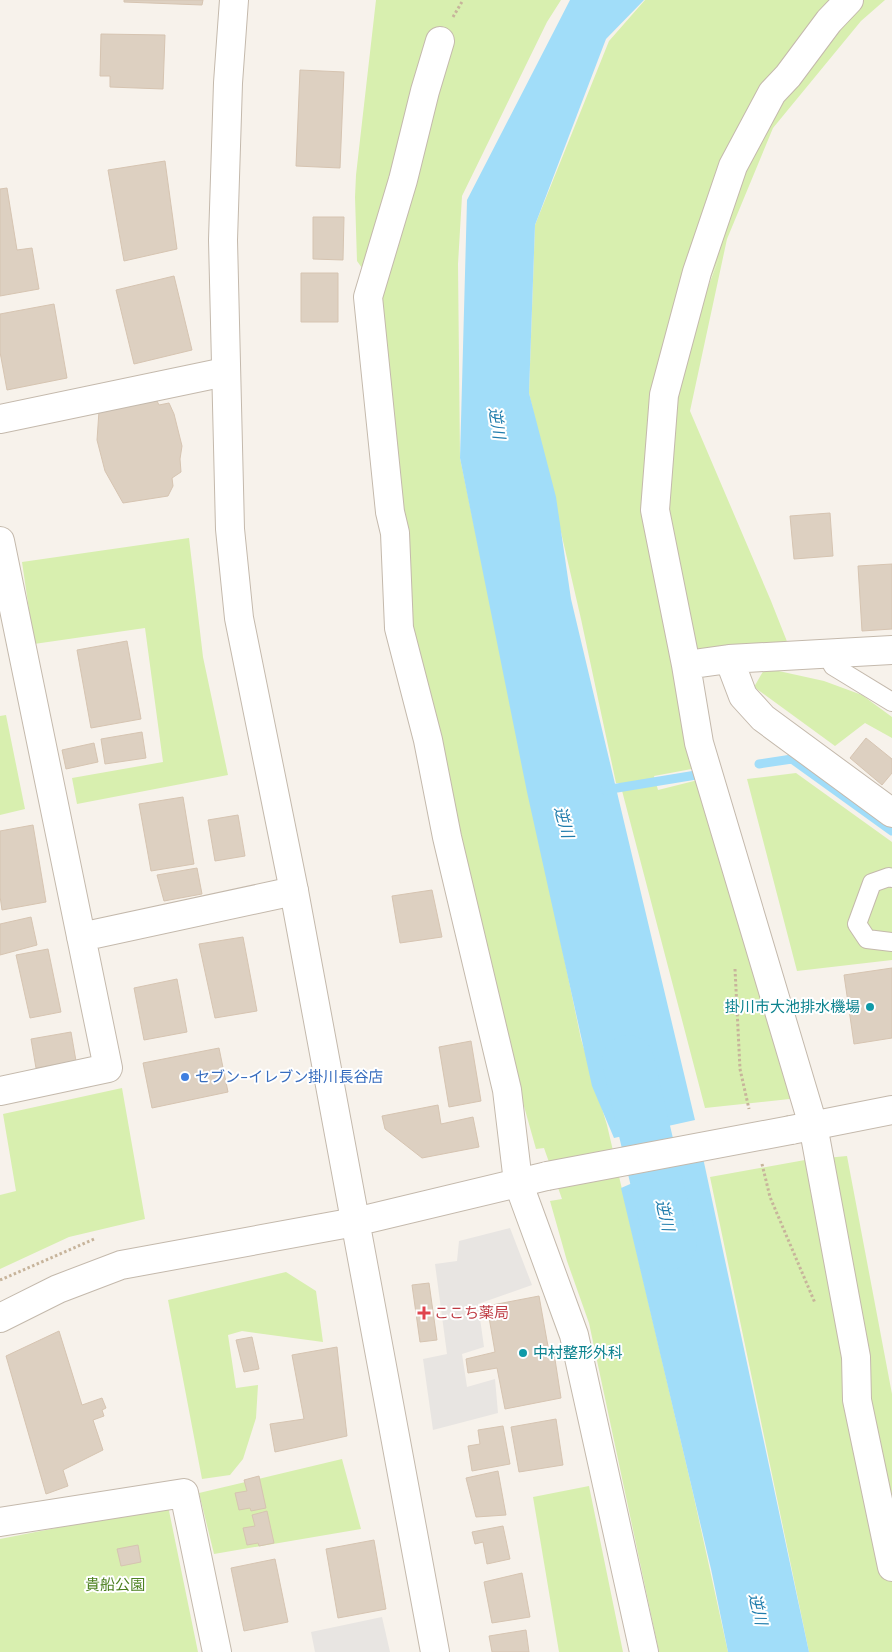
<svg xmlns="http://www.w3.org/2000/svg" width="892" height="1652" font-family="'DM Sans','Noto Sans JP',sans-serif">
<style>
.green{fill:#d8efaf}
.parking{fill:#e8e5e2}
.water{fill:#a1ddf9}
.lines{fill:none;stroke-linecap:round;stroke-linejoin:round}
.stream{stroke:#a1ddf9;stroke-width:9}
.river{stroke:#a1ddf9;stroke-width:52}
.building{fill:#ddd0c1;stroke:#d6c4b1}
.service-casing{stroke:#c4b9ac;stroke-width:20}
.minor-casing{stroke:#c4b9ac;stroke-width:30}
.tertiary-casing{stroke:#c4b9ac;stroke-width:30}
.path{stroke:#c7b49b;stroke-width:3;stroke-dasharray:2.5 2.5;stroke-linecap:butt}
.service{stroke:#fff;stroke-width:18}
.minor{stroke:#fff;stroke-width:28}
.tertiary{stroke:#fff;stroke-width:28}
.tertiary-bridge-casing{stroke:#c4b9ac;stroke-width:30;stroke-linecap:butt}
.tertiary-bridge{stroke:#fff;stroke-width:28}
.culture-dot{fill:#0f9aa8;stroke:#fff;stroke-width:2}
.shop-dot{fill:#3f7fe0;stroke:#fff;stroke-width:2}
.health-dot{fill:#e0444e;stroke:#fff;stroke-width:2}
.labels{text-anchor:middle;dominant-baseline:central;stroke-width:4;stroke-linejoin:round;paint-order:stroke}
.culture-label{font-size:15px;fill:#0d838f;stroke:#fff;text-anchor:end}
.shop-label{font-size:15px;fill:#366cbe;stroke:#fff;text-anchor:start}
.health-label{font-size:15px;fill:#be3a42;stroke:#fff;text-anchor:start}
.park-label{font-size:15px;fill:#4d8121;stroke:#fff}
.water-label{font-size:16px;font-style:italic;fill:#1f7cac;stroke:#fff}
</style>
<rect width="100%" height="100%" fill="#f7f2eb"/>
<path class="green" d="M376 0H561L547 22 462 196 458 264 460 458 581 1039 607 1125 693 1493 728 1652H659L589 1323 567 1261 550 1201 562 1199 544 1148 536 1149 440 807 399 628 382 296 357 261 355 197 356 175Z
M645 0H885L861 21 773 128 727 239 690 411 771 601 788 644 689 656 663 504 664 399 720 256 662 395 649 518 697 768 654 776 658 790 698 780 808 1097 705 1108 620 783H616L581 619 529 393 535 225 609 41Z
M189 538 203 657 228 775 77 804 72 778 163 762 145 628 34 644 22 562Z
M765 668 824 681 862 695 892 717V738L865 723 835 746 754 687Z
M6 715 25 809 0 815V716Z
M796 773 892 842V960L797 971 747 779Z
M122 1088 145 1219 69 1237 0 1269V1195L16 1191 3 1114Z
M847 1156 892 1394V1652H809L710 1177 805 1160Z
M286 1272 316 1291 323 1342 242 1331 228 1335 236 1388 258 1385 256 1418 243 1459 230 1475 202 1479 168 1300Z
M342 1459 361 1529 214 1554 199 1493Z
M589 1486 623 1652H559L533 1497Z
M168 1506 198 1652H0V1539Z"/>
<path class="parking" d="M510 1228 532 1285 478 1304 484 1347 462 1354 467 1387 495 1379 498 1413 433 1430 423 1359 447 1354 435 1264 457 1261 459 1241Z
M382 1617 390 1652H315L311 1632Z"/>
<path class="water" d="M570 0H644L606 39 535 225 529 393 556 497 571 599 695 1120 614 1138 592 1086 527 792 460 458 467 200Z
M702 1153 809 1652H728L711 1569 621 1188Z"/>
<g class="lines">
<path class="stream" d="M759 764 792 759 892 831
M605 790 696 775"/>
<path class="river" d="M628 1061 671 1243"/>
</g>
<path class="building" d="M124 0H203L202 5 124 2Z
M101 34 165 35 163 89 110 87V76H100Z
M300 70 344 72 340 168 296 166Z
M165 161 177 249 124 261 108 170Z
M7 188 17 250 32 248 39 289 0 296V189Z
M313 217H344L343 260 313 259Z
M301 273H338V322H301Z
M174 276 192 350 134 364 116 290Z
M54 304 67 378 7 390 0 352V314Z
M152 391 159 405 169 403 174 414 182 446 180 459 181 472 172 478 173 486 168 496 123 503 105 471 97 440 99 411Z
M830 513 833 556 794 559 790 516Z
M892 564V629L862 631 858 566Z
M127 641 141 719 91 728 77 650Z
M142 732 146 758 105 764 101 739Z
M866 738 892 759V773L882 785 850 758Z
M94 743 98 762 66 769 62 750Z
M183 797 194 864 151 871 139 804Z
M238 815 245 856 215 861 208 820Z
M33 825 46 902 2 910 0 896V831Z
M197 868 202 894 164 901 157 875Z
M432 890 442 937 400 943 392 896Z
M31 917 37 945 0 955V924Z
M243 937 257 1011 215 1018 199 944Z
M48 949 61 1012 30 1018 16 955Z
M892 968V1038L854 1044 844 975Z
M177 979 187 1032 144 1040 134 988Z
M71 1032 76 1061 36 1068 31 1039Z
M471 1041 481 1101 449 1107 439 1047Z
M219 1048 228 1092 152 1108 143 1063Z
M438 1105 441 1124 473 1117 479 1147 422 1158 385 1129 382 1116Z
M429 1283 437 1340 420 1342 412 1285Z
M539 1296 549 1352 554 1353 561 1398 505 1409 497 1368 468 1373 466 1359 495 1352 487 1306Z
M59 1331 82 1405 102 1398 106 1408 102 1410 104 1416 93 1420 103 1450 63 1470 68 1486 46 1494 6 1356Z
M252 1337 259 1369 244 1372 236 1340Z
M337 1347 347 1436 275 1452 270 1424 304 1419 292 1355Z
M556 1419 563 1465 519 1472 511 1427Z
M503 1426 510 1464 472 1471 468 1446 480 1444 478 1430Z
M498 1471 506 1515 476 1517 466 1478Z
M259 1476 266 1508 251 1511 250 1508 239 1510 235 1493 247 1491 244 1480Z
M267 1511 274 1543 259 1546 258 1543 247 1545 243 1528 255 1526 252 1515Z
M503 1526 510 1559 487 1564 483 1542 475 1544 472 1532Z
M374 1540 386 1609 338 1618 326 1549Z
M138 1545 141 1562 121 1566 117 1549Z
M275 1559 288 1622 244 1631 231 1568Z
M522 1573 530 1617 492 1623 484 1582Z
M526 1630 529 1652H492L489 1636Z"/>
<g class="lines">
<defs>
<path id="service" d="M826 653 833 666 892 702
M892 878 889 877 872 883 857 924 867 939 892 942"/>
<path id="minor" d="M849 0 829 21 788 76 772 93 733 166 697 272 664 395 655 510 686 665 699 743 813 1125 856 1357 857 1400 892 1567
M440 41 425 91 403 180 368 297 390 512 395 533 399 628 428 740 447 837 507 1090 518 1182 574 1335 644 1652
M0 419 225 372
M0 541 108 1068 0 1091
M729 659 743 696 763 718 892 813
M686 665 729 659 892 650
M81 937 294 891
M0 1522 184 1493 217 1652"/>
<path id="tertiary" d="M234 0 228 83 223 240 230 529 239 618 294 891 435 1652
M791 1130 892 1110
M0 1318 58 1289 121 1265 355 1222 547 1176"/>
</defs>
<use href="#service" class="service-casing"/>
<use href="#minor" class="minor-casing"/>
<use href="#tertiary" class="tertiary-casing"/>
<path class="path" d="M453 17 463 0
M735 969 740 1069 749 1109
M762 1164 770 1197 815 1303
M0 1280 94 1239"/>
<use href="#service" class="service"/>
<use href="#minor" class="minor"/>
<use href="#tertiary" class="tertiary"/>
<defs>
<path id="tertiary-bridge" d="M547 1176 791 1130"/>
</defs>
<use href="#tertiary-bridge" class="tertiary-bridge-casing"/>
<use href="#tertiary-bridge" class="tertiary-bridge"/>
</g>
<g class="culture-dot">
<circle cx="870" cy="1007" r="5"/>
<circle cx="523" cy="1353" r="5"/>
</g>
<circle class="shop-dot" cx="185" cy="1077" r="5"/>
<path class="health-dot" d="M421.5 1305.5h5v5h5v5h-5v5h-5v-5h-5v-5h5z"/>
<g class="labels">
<g class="culture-label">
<text x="860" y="1007">掛川市大池排水機場</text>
<text x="533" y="1353" text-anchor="start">中村整形外科</text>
</g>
<g class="shop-label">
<text x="195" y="1077">セブン−イレブン掛川長谷店</text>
</g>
<g class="health-label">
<text x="434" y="1313">ここち薬局</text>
</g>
<g class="park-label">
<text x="115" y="1585">貴船公園</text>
</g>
<g class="water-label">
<text transform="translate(497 423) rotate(81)">逆川</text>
<text transform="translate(564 822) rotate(75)">逆川</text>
<text transform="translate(665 1215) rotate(77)">逆川</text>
<text transform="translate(758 1609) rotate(77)">逆川</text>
</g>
</g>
</svg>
